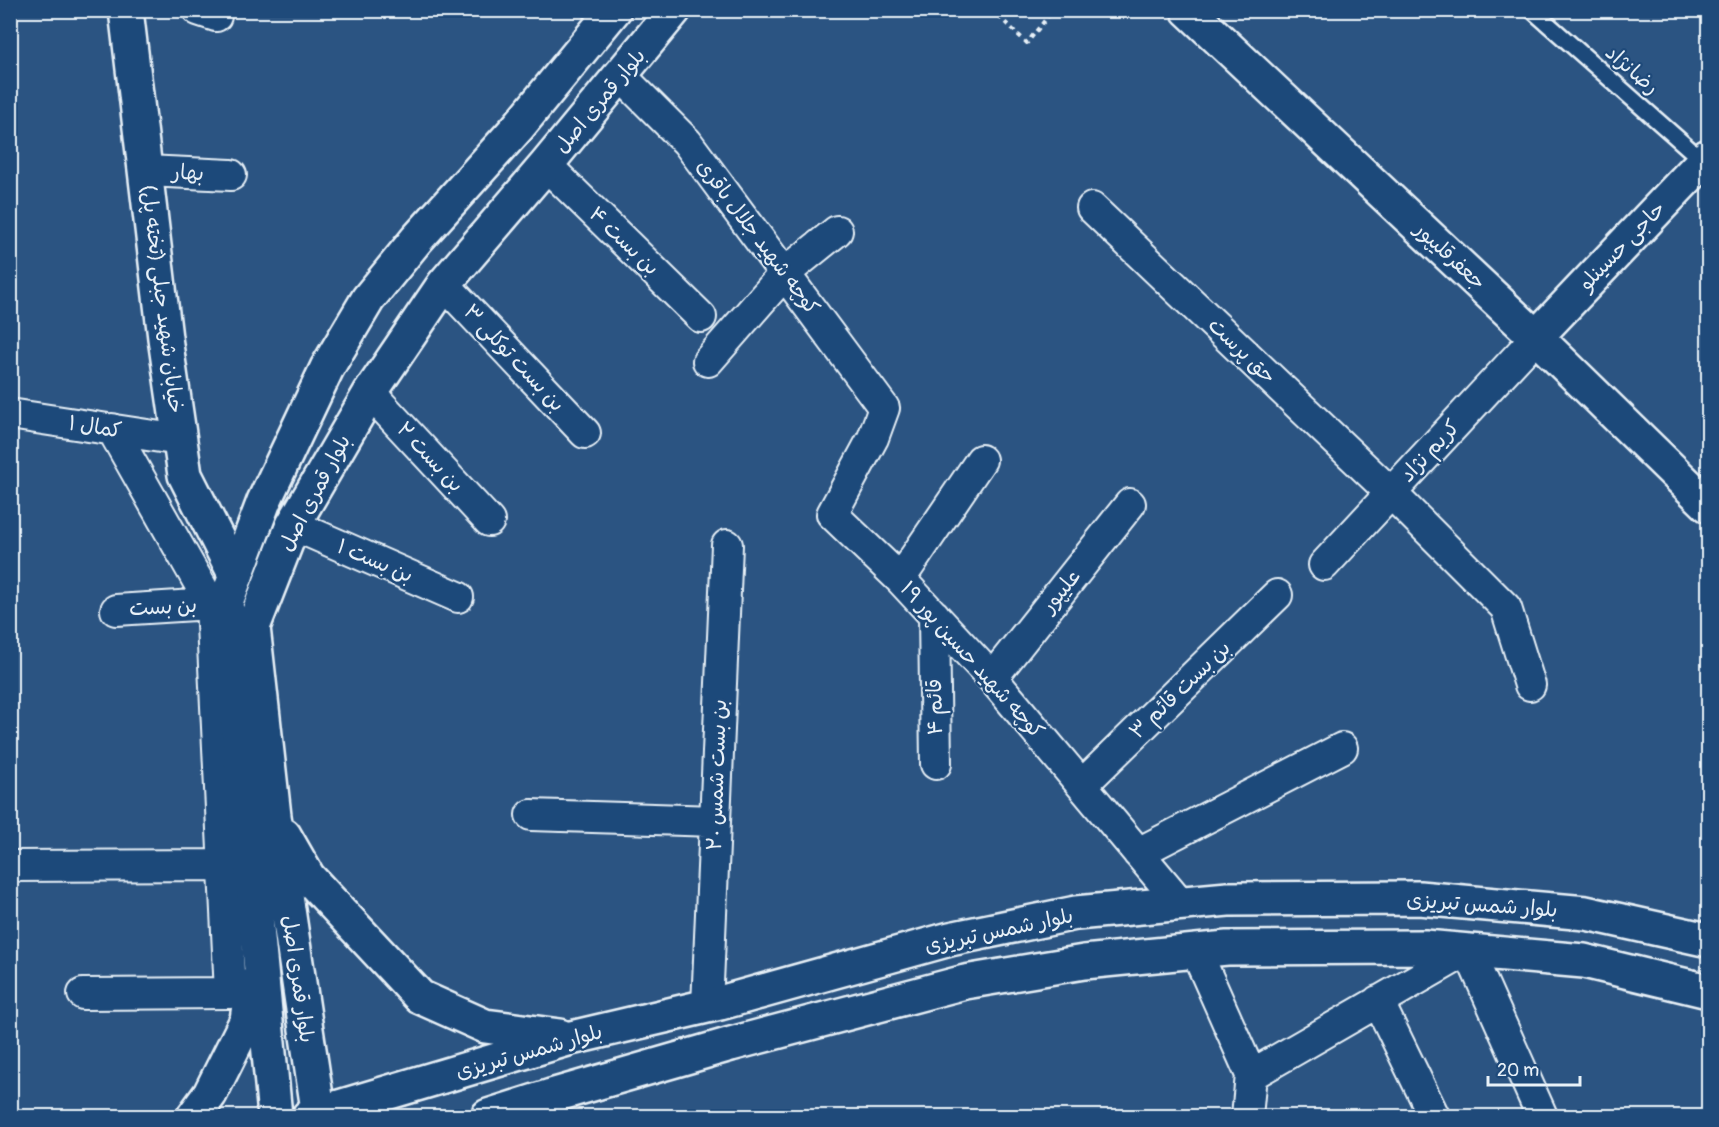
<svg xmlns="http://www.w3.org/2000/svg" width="1719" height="1127" font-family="Pangolin,'Playpen Sans Arabic',sans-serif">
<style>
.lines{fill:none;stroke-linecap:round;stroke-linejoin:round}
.service-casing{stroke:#e8f1f8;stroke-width:20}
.minor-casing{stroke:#e8f1f8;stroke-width:34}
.tertiary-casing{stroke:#e8f1f8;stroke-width:38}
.secondary-casing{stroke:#e8f1f8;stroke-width:38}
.path{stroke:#e8f1f8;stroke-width:4;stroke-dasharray:4.5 4.5;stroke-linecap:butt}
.service{stroke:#1f4a7a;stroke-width:15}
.minor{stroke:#1f4a7a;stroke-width:30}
.tertiary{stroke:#1f4a7a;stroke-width:33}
.secondary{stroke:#1f4a7a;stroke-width:33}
.labels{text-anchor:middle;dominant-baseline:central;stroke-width:4.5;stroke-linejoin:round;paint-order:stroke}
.street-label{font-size:21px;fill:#e8f1f8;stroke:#1f4a7a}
</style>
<rect width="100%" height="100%" fill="#2b5482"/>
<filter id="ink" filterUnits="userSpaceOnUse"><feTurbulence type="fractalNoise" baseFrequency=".0167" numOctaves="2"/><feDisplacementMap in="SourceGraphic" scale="12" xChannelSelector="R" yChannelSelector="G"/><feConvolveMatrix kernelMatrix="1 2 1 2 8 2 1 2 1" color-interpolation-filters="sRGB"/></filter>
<g filter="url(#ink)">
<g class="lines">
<defs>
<path id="service" d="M1532 10 1703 161
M1708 10V11"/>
<path id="minor" d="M198 10 216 16
M620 75 687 142 884 408 873 438 832 514 900 579 992 678 1181 904
M546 165 701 317
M146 171 231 175
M1092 208 1391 493 1506 608 1530 685
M444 284 585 433
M708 361 785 273 837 231
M370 393 489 521
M10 414 180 440
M293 525 458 597
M1324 565 1536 337
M900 579 981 460
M116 610 211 604
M934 615 936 764
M992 678 1130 504
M1082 785 1277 595
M531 815 715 821
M1138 853 1342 748
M10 866 223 865
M1196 951 1251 1075 1468 950 1542 1116
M83 994 230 993 211 604 112 429
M1378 1001 1434 1116
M707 1006 727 545
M1247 1116 1251 1075"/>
<path id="tertiary" d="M126 10 165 338 185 475 236 576
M1188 10 1536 337 1708 505
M1536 337 1708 156"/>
<path id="secondary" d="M284 835 308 877 420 997 485 1026 560 1036
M194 1116 210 1094 247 1020 252 985
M275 1116 226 602 264 501 327 368 368 299 417 239 518 127 614 10
M309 1116 571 1038 720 1003 950 939 1076 913 1228 899 1419 898 1586 913 1708 940
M319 1116 274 816 253 627 293 525 370 393 444 284 546 165 674 10
M488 1116 551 1096 731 1044 965 982 1084 962 1227 948 1425 947 1584 961 1708 991"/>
</defs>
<use href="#service" class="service-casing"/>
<use href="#minor" class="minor-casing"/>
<use href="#tertiary" class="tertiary-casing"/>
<use href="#secondary" class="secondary-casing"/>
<path class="path" d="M992 10 1027 43 1053 10"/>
<use href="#service" class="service"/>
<use href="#minor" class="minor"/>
<use href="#tertiary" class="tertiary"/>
<use href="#secondary" class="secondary"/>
</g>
</g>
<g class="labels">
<g class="street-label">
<text transform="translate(1632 70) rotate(41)">رضانژاد</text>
<text transform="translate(600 101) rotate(-50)">بلوار قمری اصل</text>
<text transform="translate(188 173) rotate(3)">بهار</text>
<text transform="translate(758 237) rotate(53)">کوچه شهید جلال باقری</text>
<text transform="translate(624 241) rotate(44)">بن بست ۴</text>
<text transform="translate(1622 246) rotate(-46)">حاجی حسینلو</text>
<text transform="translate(1450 256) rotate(43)">جعفرقلیپور</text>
<text transform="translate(162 299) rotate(83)">خیابان شهید جبلی (تخته پل)</text>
<text transform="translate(1242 351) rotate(44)">حق پرست</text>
<text transform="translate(514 358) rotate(47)">بن بست توکلی ۳</text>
<text transform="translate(95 427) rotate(9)">کمال ۱</text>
<text transform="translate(1430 451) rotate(-47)">کریم نژاد</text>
<text transform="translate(430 457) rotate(47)">بن بست ۲</text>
<text transform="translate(315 493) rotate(-62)">بلوار قمری اصل</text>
<text transform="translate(375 561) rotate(23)">بن بست ۱</text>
<text transform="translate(1061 591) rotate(-51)">علیپور</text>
<text transform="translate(163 607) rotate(-3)">بن بست</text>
<text transform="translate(972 660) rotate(48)">کوچه شهید حسین پور ۱۹</text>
<text transform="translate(1180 690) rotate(-44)">بن بست قائم ۳</text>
<text transform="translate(935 707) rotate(-91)">قائم ۴</text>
<text transform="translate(717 775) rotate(-88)">بن بست شمس ۲۰</text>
<text transform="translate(1482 905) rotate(4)">بلوار شمس تبریزی</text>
<text transform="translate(999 931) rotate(-12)">بلوار شمس تبریزی</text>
<text transform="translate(298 979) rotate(82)">بلوار قمری اصل</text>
<text transform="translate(529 1052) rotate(-16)">بلوار شمس تبریزی</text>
</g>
</g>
<rect width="1719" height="1127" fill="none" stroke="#1f4a7a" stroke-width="36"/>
<rect x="18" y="18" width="1683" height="1091" fill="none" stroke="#e8f1f8" stroke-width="2" filter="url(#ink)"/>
<path d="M1488 1076v9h92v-9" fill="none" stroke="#e8f1f8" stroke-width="3"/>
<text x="1497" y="1076" font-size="18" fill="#e8f1f8" stroke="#1f4a7a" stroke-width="4.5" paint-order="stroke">20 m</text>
</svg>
